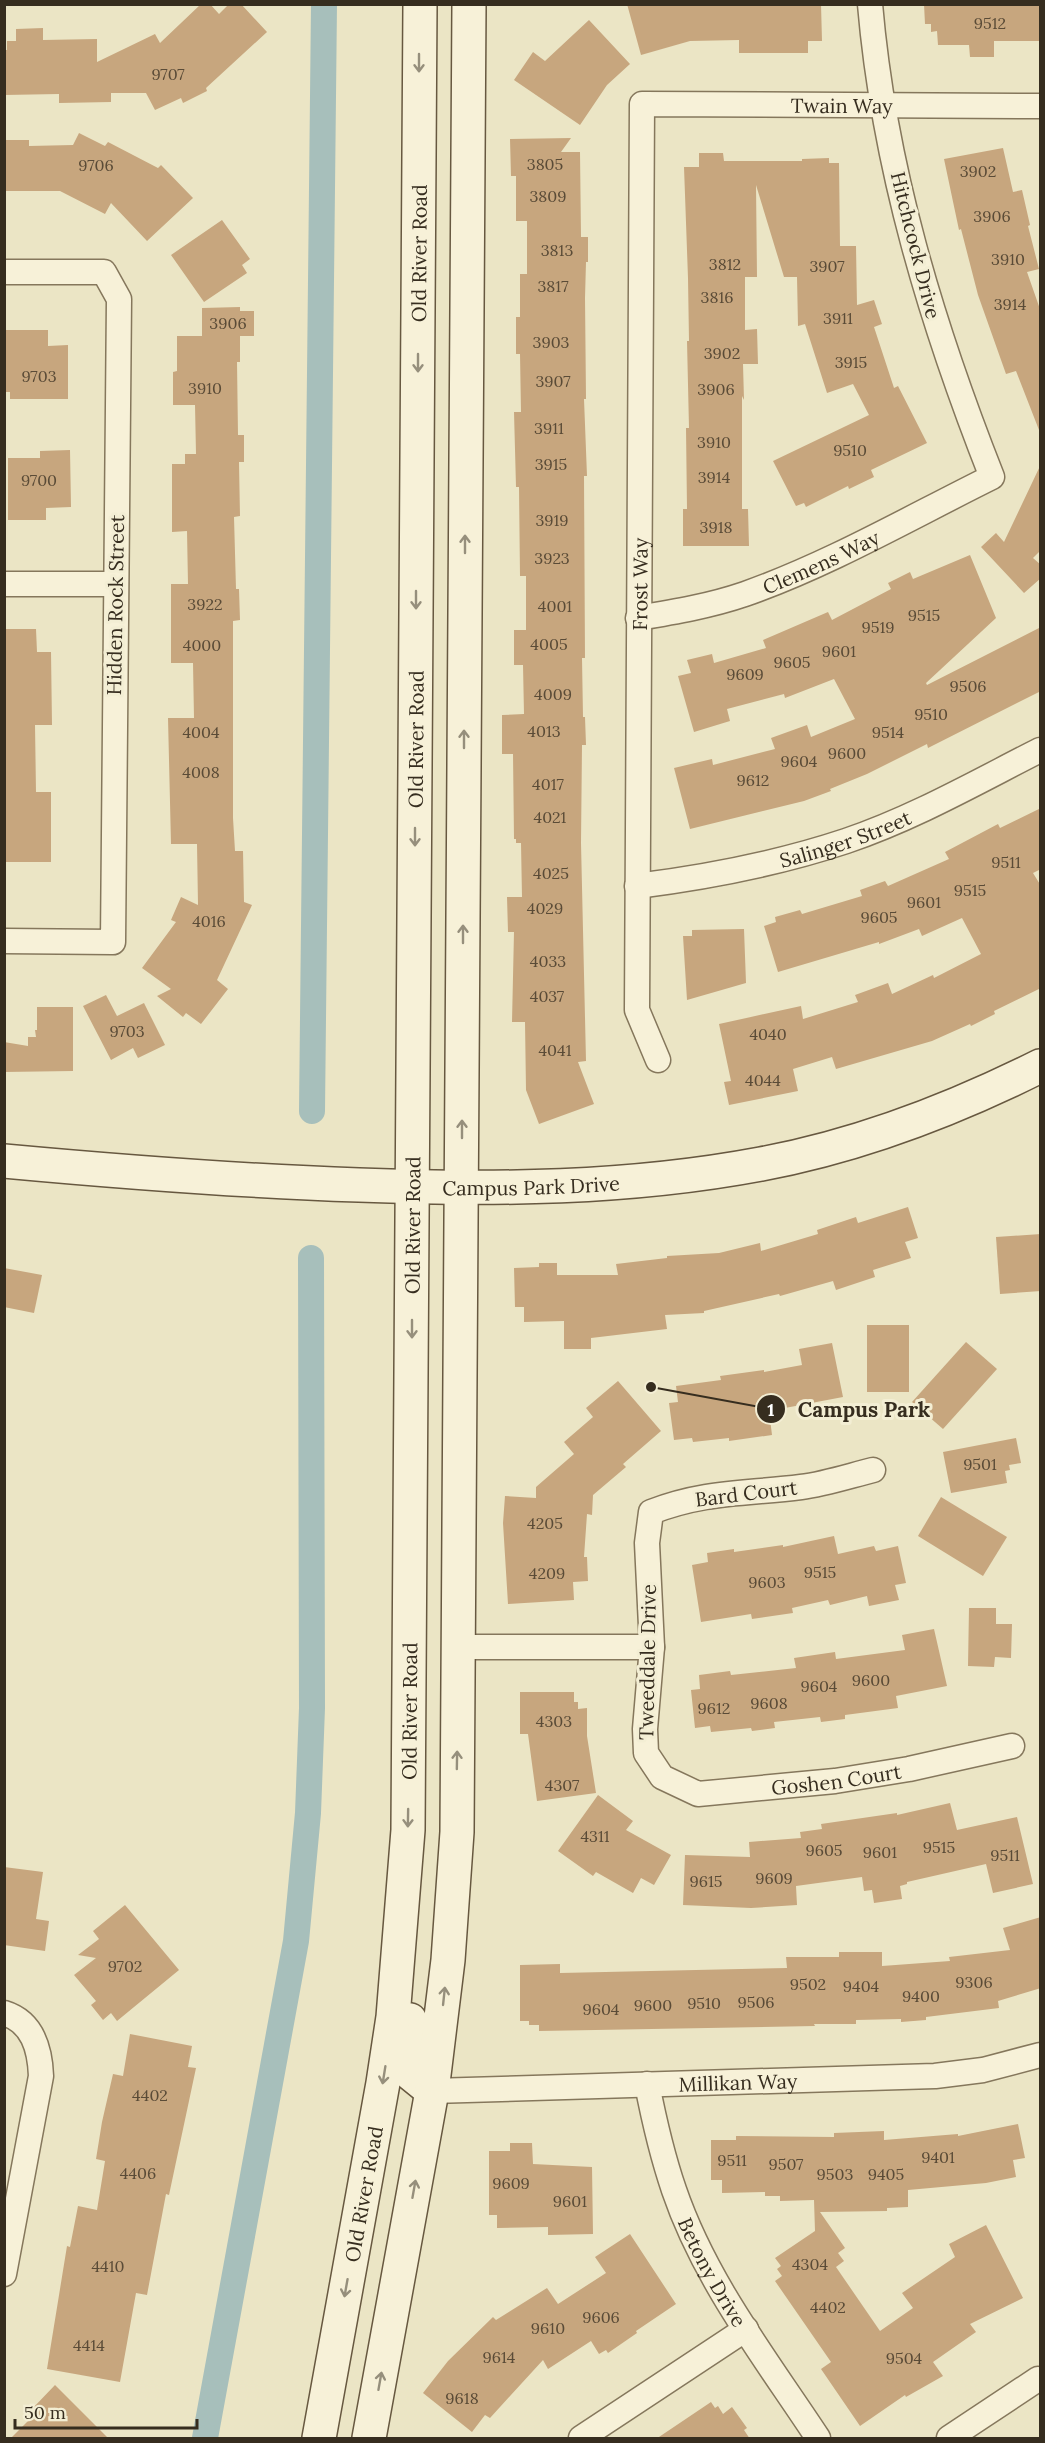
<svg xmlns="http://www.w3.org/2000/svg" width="1045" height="2443" font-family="Lora,serif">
	<rect width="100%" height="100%" fill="#ebe5c5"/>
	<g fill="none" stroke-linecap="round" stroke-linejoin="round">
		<!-- canal -->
		<g stroke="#a7bfbb" stroke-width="26">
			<polyline points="312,1111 324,4"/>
			<polyline points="205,2438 296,1941 308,1813 312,1708 311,1258"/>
		</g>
	</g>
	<!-- building -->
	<g fill="#c7a67e">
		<polygon points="201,4 210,4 219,14 229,4 241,4 267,32 206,88 207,91 183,103 181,98 155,110 146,93 111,93 111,102 59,103 59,94 4,95 4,50 7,50 7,41 16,41 16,29 43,28 43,40 97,39 97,62 155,34 160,43"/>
		<polygon points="627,4 821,4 822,41 808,41 808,53 739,53 739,40 690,41 641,55"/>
		<polygon points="924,4 1041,4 1041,41 994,41 994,57 970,57 969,45 938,45 937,31 931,32 931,24 925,24"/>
		<polygon points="589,20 630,64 607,85 580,125 514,80 533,52 545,61"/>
		<polygon points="79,133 105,146 108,142 158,168 161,165 193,198 147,241 111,203 105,214 60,191 4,191 4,140 29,140 29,146 73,145"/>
		<polygon points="571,138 561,152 580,152 581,237 588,237 588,262 586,262 585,298 586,399 584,399 587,476 584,476 585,658 582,658 583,717 585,717 586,745 582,745 581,843 586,1061 578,1062 594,1104 539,1124 526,1090 525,1022 512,1022 514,932 508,932 507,897 522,897 521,843 516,843 516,839 514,839 513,754 502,754 502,715 524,714 523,665 514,665 514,630 526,630 526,576 520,576 519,487 516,487 514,412 521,412 520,354 516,354 516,317 520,317 520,274 527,274 527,221 516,221 516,176 511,176 510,139"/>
		<polygon points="1003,148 1013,192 1022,190 1030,225 1028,226 1039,269 1027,272 1041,312 1039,430 1016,371 1006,374 978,295 961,229 959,230 944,159"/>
		<polygon points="699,153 723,153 724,161 802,161 802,159 829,158 829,163 839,163 840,246 856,246 857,305 874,300 882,324 874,327 894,388 898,386 927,443 871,470 874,477 849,489 848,486 806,507 804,503 796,506 773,461 869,415 853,384 827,393 805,324 798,326 797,277 784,277 756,185 757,277 745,277 745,330 757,329 758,364 743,364 744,400 742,396 742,509 748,509 749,546 683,546 683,509 687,509 686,428 689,428 687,341 689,341 688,278 684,167 699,167"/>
		<polygon points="222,220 250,259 242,265 247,273 204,302 171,255"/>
		<polygon points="240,307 240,311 254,311 254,336 240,336 240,362 237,362 238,435 244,435 244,462 239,462 240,516 234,517 236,589 239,589 240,620 233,621 233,818 235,851 243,851 244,902 252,905 217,980 228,989 201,1024 186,1013 183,1017 157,996 171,989 142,968 176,922 171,920 181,897 198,905 197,844 171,844 168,718 194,718 193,663 171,663 171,584 188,584 187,531 172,532 172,464 185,464 185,454 196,454 195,405 173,405 173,372 177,371 177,336 202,336 202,308"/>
		<polygon points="4,330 48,330 48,346 68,345 68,399 10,399 10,392 4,392"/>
		<polygon points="70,450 71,507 46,508 46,520 8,520 8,458 40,458 40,451"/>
		<polygon points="1041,464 1041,550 1033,558 1041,565 1041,578 1024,593 981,547 996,533 1004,542"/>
		<polygon points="970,555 996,618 926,683 927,685 1041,627 1041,691 928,748 927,744 867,774 830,789 831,791 804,801 690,829 674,768 712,759 713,765 775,749 771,738 807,725 811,737 855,719 834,679 785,698 784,694 727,709 730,721 694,732 678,676 691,673 687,660 712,654 714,663 766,648 763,640 828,612 832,620 891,589 888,583 910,572 913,579"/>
		<polygon points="4,629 36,629 37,652 51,652 52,725 35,725 36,792 51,792 51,862 4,862"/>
		<polygon points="1041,808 1041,869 1033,873 1041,886 1041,988 994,1011 995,1014 971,1026 970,1024 932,1041 836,1069 832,1057 793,1069 798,1091 729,1105 724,1082 731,1081 719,1024 801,1006 803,1019 858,1002 855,995 888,983 892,994 933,975 934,978 981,954 962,918 922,936 919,929 879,944 879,942 778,972 764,926 776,922 775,917 800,910 802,914 862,896 860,890 885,881 888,886 949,859 945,852 998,824 1000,828"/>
		<polygon points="744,929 746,983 687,1000 683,936 692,936 692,930"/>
		<polygon points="106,995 117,1016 144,1003 165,1045 138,1058 133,1048 111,1060 83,1006"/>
		<polygon points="37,1007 73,1007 73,1071 4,1072 4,1042 28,1046 28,1037 36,1037 35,1030 37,1030"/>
		<polygon points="908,1207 918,1238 905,1242 911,1258 873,1270 875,1277 836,1290 833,1281 780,1296 779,1294 704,1311 704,1313 665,1315 667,1329 591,1338 591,1349 564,1349 564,1321 524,1322 524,1307 515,1307 514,1268 539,1267 539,1263 557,1263 557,1275 618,1275 616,1264 667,1258 667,1256 719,1253 760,1243 761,1251 818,1234 817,1230 856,1217 858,1223"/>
		<polygon points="1041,1234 1041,1291 1000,1294 996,1237"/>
		<polygon points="4,1268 42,1275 34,1313 4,1307"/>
		<rect x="867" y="1325" width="42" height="67"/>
		<polygon points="966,1342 997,1369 943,1429 912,1402"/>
		<polygon points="832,1343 843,1397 769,1411 772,1435 729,1441 729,1438 693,1442 692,1438 674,1440 669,1403 678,1402 676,1386 721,1380 720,1376 764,1370 764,1372 802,1365 799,1349"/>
		<polygon points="618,1381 661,1431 623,1464 626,1467 593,1495 592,1515 587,1514 584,1557 587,1557 588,1581 573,1582 574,1600 508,1604 503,1523 505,1496 536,1498 536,1487 574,1454 564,1442 593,1417 586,1408"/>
		<polygon points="1016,1438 1021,1463 1009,1465 1010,1470 1005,1471 1007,1483 951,1493 943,1452"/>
		<polygon points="941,1497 1007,1537 983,1576 918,1536"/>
		<polygon points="834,1536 838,1554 874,1546 876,1551 898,1546 906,1583 895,1585 899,1600 869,1606 867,1596 830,1605 828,1600 792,1608 793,1613 752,1619 751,1614 701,1622 692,1565 708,1562 707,1553 734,1549 734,1552 783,1545 783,1547"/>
		<polygon points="969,1608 996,1608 996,1624 1012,1624 1011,1658 995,1657 994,1667 968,1666"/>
		<polygon points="934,1629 947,1686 896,1696 898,1708 845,1715 845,1719 821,1722 820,1717 774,1722 775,1728 752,1731 751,1728 711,1732 710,1726 695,1728 691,1690 700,1689 699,1675 730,1671 731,1675 796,1668 794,1658 835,1652 836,1659 905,1650 902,1635"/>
		<polygon points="520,1692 574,1692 574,1702 578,1702 578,1709 587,1708 587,1736 596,1793 537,1801 528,1734 520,1734"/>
		<polygon points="598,1795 633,1821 626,1830 671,1855 654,1885 641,1878 633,1893 596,1872 593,1876 558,1851"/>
		<polygon points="950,1803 957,1830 1017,1817 1033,1884 993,1893 986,1864 907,1882 907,1884 900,1886 902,1899 874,1903 872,1890 864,1891 862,1877 796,1886 797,1905 751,1908 683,1905 685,1855 750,1857 749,1842 801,1838 800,1832 822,1829 821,1824 897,1813 897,1815"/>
		<polygon points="4,1867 43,1872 36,1919 49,1921 45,1951 4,1945"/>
		<polygon points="125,1905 179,1970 117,2021 111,2013 103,2020 91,2005 96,2001 74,1975 96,1958 78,1955 99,1939 93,1931"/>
		<polygon points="1041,1917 1041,1988 998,2001 999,2008 926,2017 926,2020 901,2022 901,2019 856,2020 856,2024 814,2024 815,2026 539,2031 539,2025 529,2025 529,2021 520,2021 520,1965 560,1964 560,1973 787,1968 786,1957 839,1957 839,1952 882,1952 882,1966 950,1961 949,1957 1010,1950 1003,1928"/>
		<polygon points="130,2034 192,2046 188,2067 196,2068 169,2195 166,2194 147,2295 136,2293 120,2382 47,2369 67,2246 70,2247 78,2206 97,2210 105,2161 96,2159 102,2122 113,2074 123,2076"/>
		<polygon points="1018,2124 1025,2158 1013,2160 1016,2177 986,2183 908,2190 908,2207 887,2208 887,2211 820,2212 845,2248 838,2253 844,2261 836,2267 880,2331 913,2308 902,2293 955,2257 949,2244 986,2225 1023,2298 970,2324 976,2332 933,2362 943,2376 906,2397 905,2395 860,2426 821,2369 831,2362 775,2281 782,2276 777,2269 781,2266 775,2258 815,2231 814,2200 780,2201 780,2196 765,2196 765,2192 722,2193 722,2180 711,2180 711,2140 736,2140 736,2136 834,2137 834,2133 884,2131 884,2140 958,2134 958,2136"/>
		<polygon points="510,2143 532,2143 533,2164 592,2167 593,2234 548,2235 548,2227 497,2228 497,2215 489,2215 489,2151 510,2151"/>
		<polygon points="630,2234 676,2304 636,2331 637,2333 608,2353 606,2350 599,2354 591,2341 548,2369 543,2360 490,2418 485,2415 472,2432 423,2393 448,2361 493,2317 496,2320 547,2288 558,2304 606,2273 595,2257"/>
		<polygon points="55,2385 109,2439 10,2439 36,2413 32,2409"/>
		<polygon points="711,2402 715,2408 718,2406 723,2414 732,2407 747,2428 744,2430 750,2439 656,2439"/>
	</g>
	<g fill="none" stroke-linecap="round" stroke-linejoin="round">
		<defs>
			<g id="street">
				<polyline points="4,272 104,272 119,299 113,942 4,941"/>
				<polyline points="4,584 115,584"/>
				<path id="s1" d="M638,618C674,612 710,606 745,594C830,564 911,517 992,477C932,325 884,168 870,4"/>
				<path id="s2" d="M637,886C708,877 777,864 846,841C914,818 977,782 1040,750"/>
				<path id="s3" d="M658,1060L637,1010L642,104L1040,106"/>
				<path id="s4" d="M873,1470C849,1476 825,1484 801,1487C746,1494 705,1491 651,1512L647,1543L652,1647L645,1729L646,1753L662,1777L698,1794L835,1781L909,1769L1012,1746"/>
				<polyline points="459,1647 652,1647"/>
				<path d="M4,2013C33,2022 40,2049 41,2076L4,2274"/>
				<path id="s5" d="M647,2084C654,2120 662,2155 674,2190C705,2281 766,2359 818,2438"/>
				<path id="s6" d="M432,2091L935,2076L983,2070L1040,2055"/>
				<polyline points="581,2438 746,2329"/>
				<polyline points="949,2438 1038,2379"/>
			</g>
			<g id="secondary">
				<path id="s7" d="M4,1161C123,1172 241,1181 359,1185C494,1190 628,1189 761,1164C858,1146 952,1110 1040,1066"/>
				<polyline points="410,2020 407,2046 411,2074 432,2091"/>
				<path id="s8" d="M319,2438L383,2083L393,2017L408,1830L420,4"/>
				<polyline points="369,2438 432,2091 448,1960 457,1832 469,4"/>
			</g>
		</defs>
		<!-- street casing -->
		<use href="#street" stroke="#85775c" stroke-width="27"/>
		<!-- secondary casing -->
		<use href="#secondary" stroke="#675840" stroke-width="36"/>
		<!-- street -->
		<use href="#street" stroke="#f7f1d8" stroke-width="24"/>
		<!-- secondary -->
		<use href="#secondary" stroke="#f7f1d8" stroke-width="33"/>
	</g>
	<!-- one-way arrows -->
	<defs><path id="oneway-shaft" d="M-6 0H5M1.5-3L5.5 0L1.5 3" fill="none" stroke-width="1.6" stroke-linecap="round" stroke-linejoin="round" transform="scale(1.5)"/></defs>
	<g stroke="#968f7c">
		<use href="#oneway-shaft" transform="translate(419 63) rotate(90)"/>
		<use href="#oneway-shaft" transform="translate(418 363) rotate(90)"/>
		<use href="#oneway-shaft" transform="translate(465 544) rotate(-90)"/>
		<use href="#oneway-shaft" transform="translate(416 600) rotate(90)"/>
		<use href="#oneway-shaft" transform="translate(464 739) rotate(-90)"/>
		<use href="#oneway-shaft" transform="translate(415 837) rotate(90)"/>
		<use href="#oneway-shaft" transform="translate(463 934) rotate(-90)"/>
		<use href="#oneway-shaft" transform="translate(462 1129) rotate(-90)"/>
		<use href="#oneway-shaft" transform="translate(412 1329) rotate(90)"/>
		<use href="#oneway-shaft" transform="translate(457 1760) rotate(-89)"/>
		<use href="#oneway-shaft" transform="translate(408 1818) rotate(91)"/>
		<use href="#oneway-shaft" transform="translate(444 1996) rotate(-84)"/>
		<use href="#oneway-shaft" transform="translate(384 2075) rotate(99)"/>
		<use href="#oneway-shaft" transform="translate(414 2189) rotate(-80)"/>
		<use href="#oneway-shaft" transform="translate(346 2288) rotate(100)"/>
		<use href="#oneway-shaft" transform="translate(380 2381) rotate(-80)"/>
	</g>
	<g text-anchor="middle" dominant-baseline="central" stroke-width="6" stroke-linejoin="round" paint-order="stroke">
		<!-- number labels -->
		<g font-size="16" fill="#5a4b37">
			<text x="990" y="23">9512</text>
			<text x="168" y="74">9707</text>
			<text x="545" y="164">3805</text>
			<text x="96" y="165">9706</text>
			<text x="978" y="171">3902</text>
			<text x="548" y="196">3809</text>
			<text x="992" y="216">3906</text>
			<text x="557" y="250">3813</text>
			<text x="1008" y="259">3910</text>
			<text x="725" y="264">3812</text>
			<text x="827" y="266">3907</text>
			<text x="553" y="286">3817</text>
			<text x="717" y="297">3816</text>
			<text x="1010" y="304">3914</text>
			<text x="838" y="318">3911</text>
			<text x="228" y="323">3906</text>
			<text x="551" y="342">3903</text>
			<text x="722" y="353">3902</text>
			<text x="851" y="362">3915</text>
			<text x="39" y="376">9703</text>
			<text x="553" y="381">3907</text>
			<text x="205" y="388">3910</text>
			<text x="716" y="389">3906</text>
			<text x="549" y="428">3911</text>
			<text x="714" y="442">3910</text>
			<text x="850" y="450">9510</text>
			<text x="551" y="464">3915</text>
			<text x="714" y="477">3914</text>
			<text x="39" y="480">9700</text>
			<text x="552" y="520">3919</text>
			<text x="716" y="527">3918</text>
			<text x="552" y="558">3923</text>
			<text x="205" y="604">3922</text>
			<text x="555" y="606">4001</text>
			<text x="924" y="615">9515</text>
			<text x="878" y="627">9519</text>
			<text x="549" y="644">4005</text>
			<text x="202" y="645">4000</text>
			<text x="839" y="651">9601</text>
			<text x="792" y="662">9605</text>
			<text x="745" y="674">9609</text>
			<text x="968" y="686">9506</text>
			<text x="553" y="694">4009</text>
			<text x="931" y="714">9510</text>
			<text x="544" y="731">4013</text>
			<text x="201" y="732">4004</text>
			<text x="888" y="732">9514</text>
			<text x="847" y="753">9600</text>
			<text x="799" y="761">9604</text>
			<text x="201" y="772">4008</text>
			<text x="753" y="780">9612</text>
			<text x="548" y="784">4017</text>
			<text x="550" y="817">4021</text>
			<text x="1006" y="862">9511</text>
			<text x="551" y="873">4025</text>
			<text x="970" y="890">9515</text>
			<text x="924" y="902">9601</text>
			<text x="545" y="908">4029</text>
			<text x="879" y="917">9605</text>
			<text x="209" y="921">4016</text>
			<text x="548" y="961">4033</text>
			<text x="547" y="996">4037</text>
			<text x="127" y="1031">9703</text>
			<text x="768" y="1034">4040</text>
			<text x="555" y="1050">4041</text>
			<text x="763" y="1080">4044</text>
			<text x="980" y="1464">9501</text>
			<text x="545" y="1523">4205</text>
			<text x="820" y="1572">9515</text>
			<text x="547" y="1573">4209</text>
			<text x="767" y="1582">9603</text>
			<text x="871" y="1680">9600</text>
			<text x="819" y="1686">9604</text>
			<text x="769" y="1703">9608</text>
			<text x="714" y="1708">9612</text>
			<text x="554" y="1721">4303</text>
			<text x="562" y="1785">4307</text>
			<text x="595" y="1836">4311</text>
			<text x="939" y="1847">9515</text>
			<text x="824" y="1850">9605</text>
			<text x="880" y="1852">9601</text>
			<text x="1005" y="1855">9511</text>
			<text x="774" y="1878">9609</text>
			<text x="706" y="1881">9615</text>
			<text x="125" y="1966">9702</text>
			<text x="974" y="1982">9306</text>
			<text x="808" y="1984">9502</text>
			<text x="861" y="1986">9404</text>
			<text x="921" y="1996">9400</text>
			<text x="756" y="2002">9506</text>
			<text x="704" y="2003">9510</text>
			<text x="653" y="2005">9600</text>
			<text x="601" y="2009">9604</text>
			<text x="150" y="2095">4402</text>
			<text x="938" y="2157">9401</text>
			<text x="732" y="2160">9511</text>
			<text x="786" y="2164">9507</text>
			<text x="138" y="2173">4406</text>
			<text x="835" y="2174">9503</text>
			<text x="886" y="2174">9405</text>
			<text x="511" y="2183">9609</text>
			<text x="570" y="2201">9601</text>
			<text x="810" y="2264">4304</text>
			<text x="108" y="2266">4410</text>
			<text x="828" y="2307">4402</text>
			<text x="601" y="2317">9606</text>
			<text x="548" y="2328">9610</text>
			<text x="89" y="2345">4414</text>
			<text x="499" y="2357">9614</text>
			<text x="904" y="2358">9504</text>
			<text x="462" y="2398">9618</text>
		</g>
		<!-- street labels -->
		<g font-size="20" fill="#362d1f" stroke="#f3eed4">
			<text stroke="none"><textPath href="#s3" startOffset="1160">Twain Way</textPath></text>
			<text transform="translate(916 245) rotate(76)">Hitchcock Drive</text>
			<text stroke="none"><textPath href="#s8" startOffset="2192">Old River Road</textPath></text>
			<text stroke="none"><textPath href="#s1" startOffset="192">Clemens Way</textPath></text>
			<text stroke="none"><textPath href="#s3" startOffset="480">Frost Way</textPath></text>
			<text transform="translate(115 605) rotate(-89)">Hidden Rock Street</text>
			<text stroke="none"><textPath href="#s8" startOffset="1706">Old River Road</textPath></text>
			<text stroke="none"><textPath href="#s2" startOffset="214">Salinger Street</textPath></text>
			<text stroke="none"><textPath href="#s7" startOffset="528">Campus Park Drive</textPath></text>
			<text stroke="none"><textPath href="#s8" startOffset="1220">Old River Road</textPath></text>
			<text transform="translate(746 1493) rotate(-7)">Bard Court</text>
			<text transform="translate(647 1662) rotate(-89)">Tweeddale Drive</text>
			<text stroke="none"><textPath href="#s8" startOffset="734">Old River Road</textPath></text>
			<text stroke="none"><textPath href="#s4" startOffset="676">Goshen Court</textPath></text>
			<text stroke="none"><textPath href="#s6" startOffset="306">Millikan Way</textPath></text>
			<text stroke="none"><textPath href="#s8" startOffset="248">Old River Road</textPath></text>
			<text stroke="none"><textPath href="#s5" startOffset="200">Betony Drive</textPath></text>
		</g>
	</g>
	<!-- callouts -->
	<path fill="none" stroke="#362d1f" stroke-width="2" d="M651 1387L771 1409"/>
	<g fill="#362d1f" stroke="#f3eed4" stroke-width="2">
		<circle cx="651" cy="1387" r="6"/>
		<circle cx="771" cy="1409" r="15"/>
	</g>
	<g font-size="18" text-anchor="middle" font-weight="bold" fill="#fff">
		<text x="771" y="1416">1</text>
	</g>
	<g font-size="21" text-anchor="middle" font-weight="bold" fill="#362d1f" stroke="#f3eed4" stroke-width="6" stroke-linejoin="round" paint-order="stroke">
		<text x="864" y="1417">Campus Park</text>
	</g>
	<!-- border -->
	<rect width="1045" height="2443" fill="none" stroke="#362d1f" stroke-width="12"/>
	<!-- scale -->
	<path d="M15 2419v9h182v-9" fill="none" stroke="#362d1f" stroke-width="3"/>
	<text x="24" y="2419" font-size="18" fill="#362d1f" stroke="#f3eed4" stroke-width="4.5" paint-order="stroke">50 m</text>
</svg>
